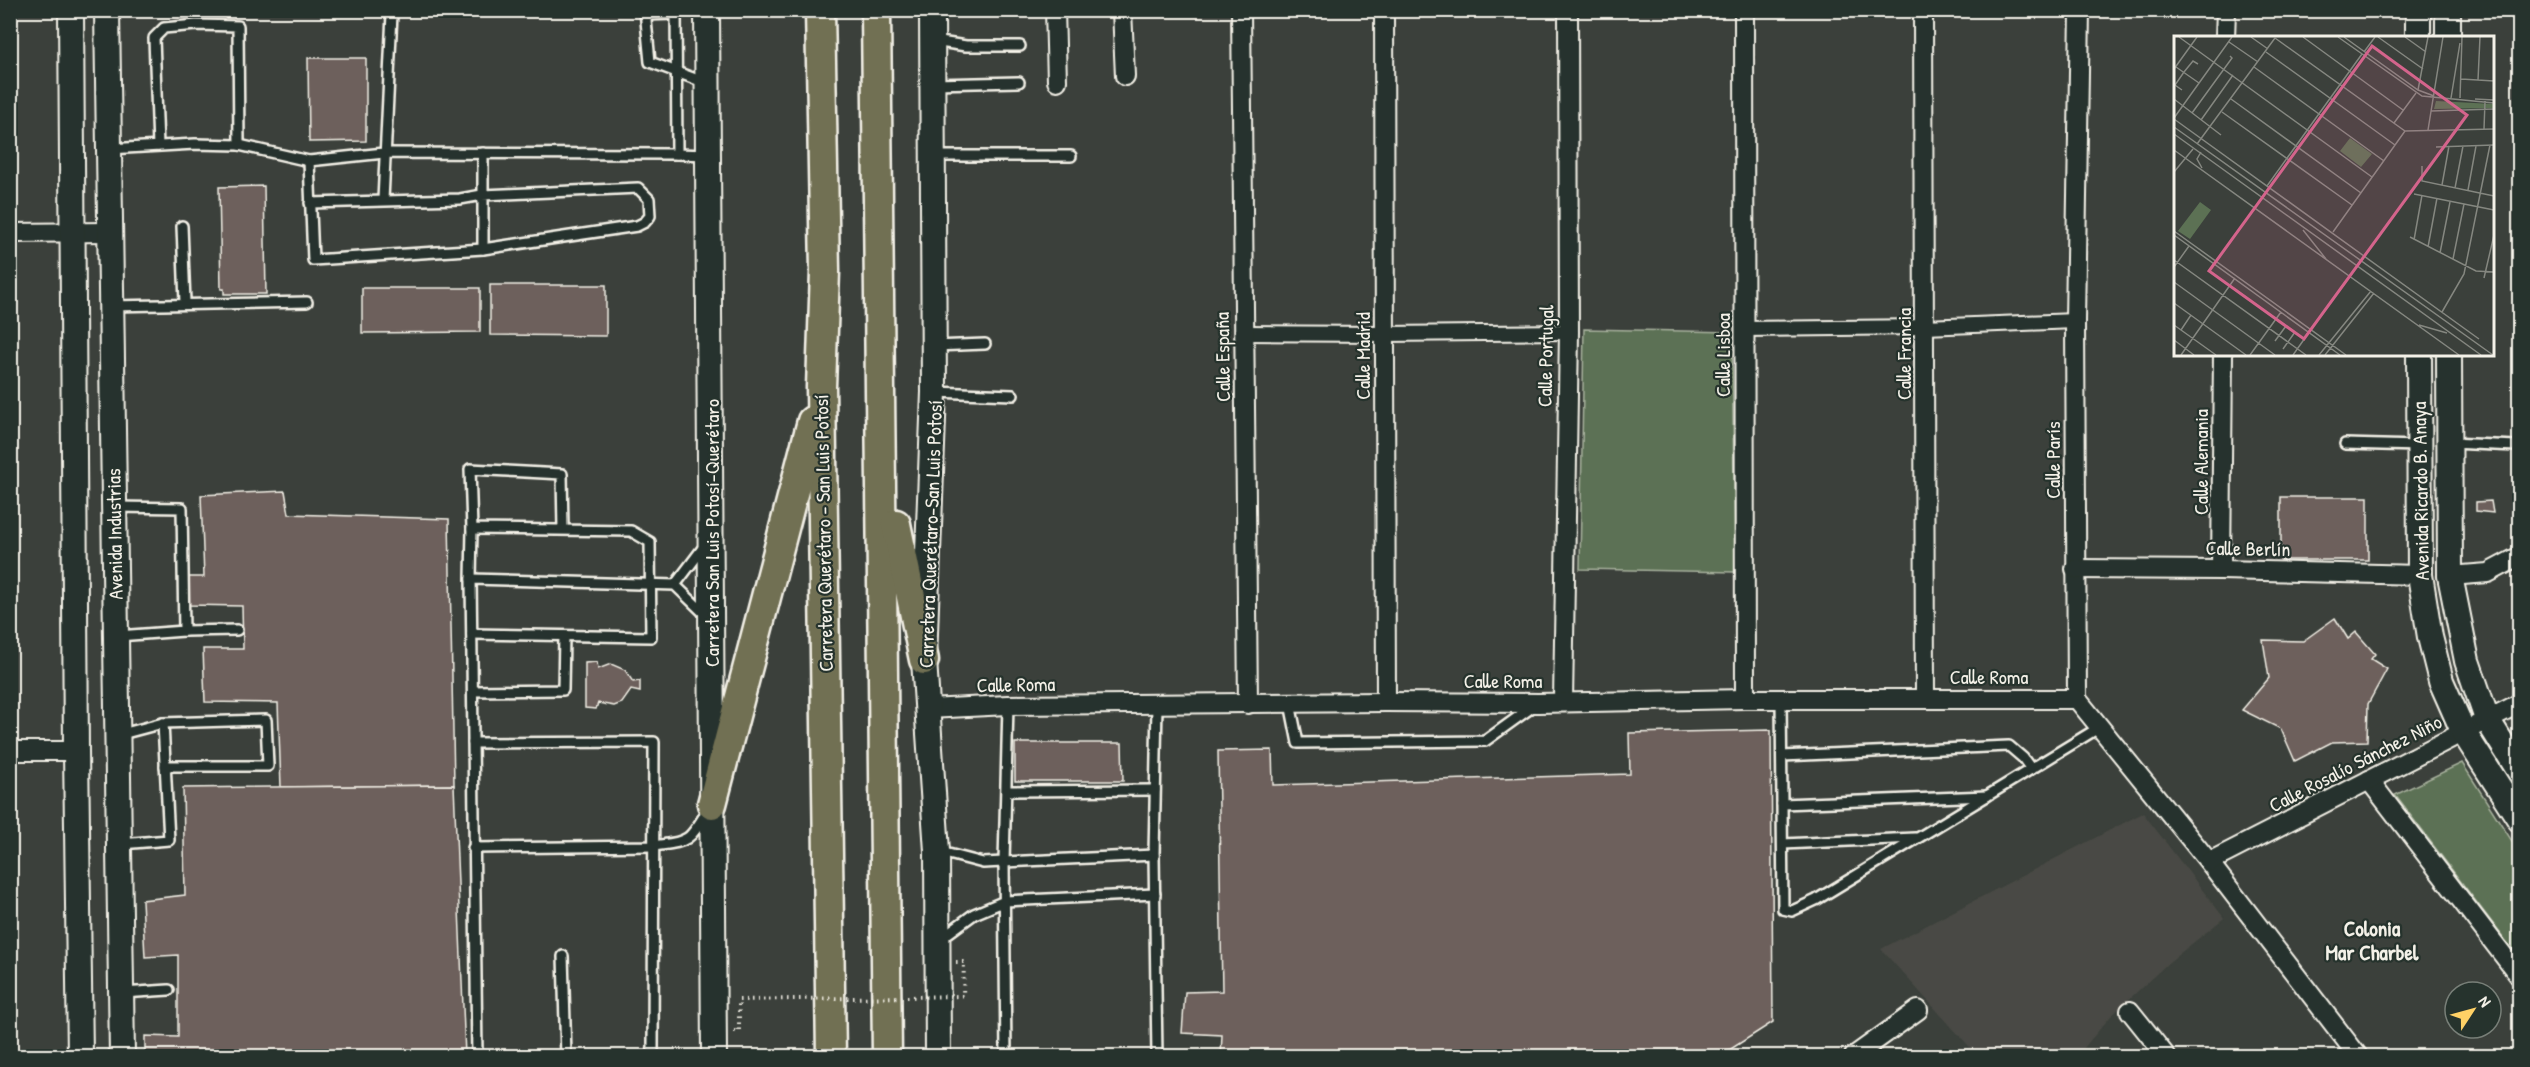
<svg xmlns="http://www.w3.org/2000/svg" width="2530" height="1067" font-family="'Patrick Hand',sans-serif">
	<rect width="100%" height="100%" fill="#3b403b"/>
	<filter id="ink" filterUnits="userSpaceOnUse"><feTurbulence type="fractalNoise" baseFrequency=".0167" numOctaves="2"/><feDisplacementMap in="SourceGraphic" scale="12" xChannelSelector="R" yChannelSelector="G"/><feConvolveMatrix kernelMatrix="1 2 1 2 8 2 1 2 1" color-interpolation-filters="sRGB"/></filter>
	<g filter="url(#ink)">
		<!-- built -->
		<polygon fill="#4a4a45" points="2143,813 2224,918 2169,962 2110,1017 2077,1056 1978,1056 1881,949"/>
		<!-- green -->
		<g fill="#5c7154" stroke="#a8b19e" stroke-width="1.5">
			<polygon points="1584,329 1732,332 1735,572 1580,569"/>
			<polygon points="2462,763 2519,852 2519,958 2395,795"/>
		</g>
		<!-- building -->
		<g fill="#6d605b" stroke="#f4f1e8" stroke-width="1.5">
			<polygon points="308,58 366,58 366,141 309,142"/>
			<polygon points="264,186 266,294 224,294 224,289 221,289 219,187"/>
			<polygon points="490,285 606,285 606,336 490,335"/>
			<polygon points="362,288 480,288 480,332 362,333"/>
			<polygon points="285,491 289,514 449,519 454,785 281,787 278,703 205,702 203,649 243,649 242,606 189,605 189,577 204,577 201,495"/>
			<rect x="2281" y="497" width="87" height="63"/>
			<polygon points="2491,501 2493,513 2476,511 2476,502"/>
			<polygon points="2335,618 2348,639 2356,632 2375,654 2371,659 2387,669 2368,704 2367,741 2332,742 2295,761 2281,729 2242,710 2269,678 2263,640 2303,641"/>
			<polygon points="597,662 598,669 611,664 625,670 633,682 640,681 640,692 631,690 622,703 614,706 598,703 596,709 585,708 585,663"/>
			<polygon points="1771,730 1773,1022 1720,1056 1221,1056 1222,1035 1182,1033 1185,992 1222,991 1218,751 1272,750 1273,785 1630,774 1629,733"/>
			<polygon points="1015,743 1122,743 1123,781 1015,781"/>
			<polygon points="454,785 465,1056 145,1056 145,1036 178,1037 178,955 145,957 142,900 185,895 183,788"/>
		</g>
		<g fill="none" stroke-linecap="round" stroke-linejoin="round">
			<defs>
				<g id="service">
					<polyline points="645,10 650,62 706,83"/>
					<polyline points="676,10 677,154 708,155"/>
					<polyline points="645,15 676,14"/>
					<polyline points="933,41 966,46 1020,46"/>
					<polyline points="933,84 1019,82"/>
					<polyline points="158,146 154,38 164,28 196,25 238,26 239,145"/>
					<polyline points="109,149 195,144 239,145 309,161 384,153 677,154"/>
					<polyline points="933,156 1071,156"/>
					<polyline points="309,161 313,260 483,249"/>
					<polyline points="383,200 392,14"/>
					<polyline points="310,203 460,199 482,195 638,188 649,199 650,216 645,222 637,226 483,249 483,153"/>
					<polyline points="182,226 185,302"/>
					<polyline points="111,306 307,302"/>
					<polyline points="934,346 985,344"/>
					<polyline points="935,392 1013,395"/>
					<polyline points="2450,443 2516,446"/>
					<polyline points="2345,444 2419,446"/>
					<polyline points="116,507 182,508 184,631 118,636"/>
					<polyline points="471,579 472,529"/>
					<polyline points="675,585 706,544"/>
					<polyline points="184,631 237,630"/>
					<polyline points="472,634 651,637 650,542 631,531 472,529 470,469 562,474 563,529"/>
					<polyline points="473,691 563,690 564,636"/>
					<polyline points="1781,699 1783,909 1792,911 1816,900 2100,727"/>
					<polyline points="1290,703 1298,743 1485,741 1535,705"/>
					<polyline points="163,723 266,720 268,766 165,766"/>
					<polyline points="118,735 163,723 169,840 121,844"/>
					<polyline points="473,743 654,742 653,1056"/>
					<polyline points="1782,756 2009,746 2023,758 2031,769"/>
					<polyline points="1007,791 1155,790"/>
					<polyline points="1782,804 1987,796"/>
					<polyline points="1783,844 1915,838"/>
					<path d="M473,848L654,846C688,841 688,843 706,813"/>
					<polyline points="937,851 983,863 1154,855 1157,1056"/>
					<polyline points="1154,855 1157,705"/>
					<polyline points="940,939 974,914 1005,901 1155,894"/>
					<polyline points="563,956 566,1056"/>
					<polyline points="122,993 169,990"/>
					<polyline points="477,1056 471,579 675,585 707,616"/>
					<polyline points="1006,1056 1004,862 1008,705"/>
				</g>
				<g id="pedestrian">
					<polyline points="1744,329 1925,327 2075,321"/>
					<polyline points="1244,333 1385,334 1569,332"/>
				</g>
				<g id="minor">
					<polyline points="1055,10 1057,81"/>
					<polyline points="1122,10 1125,76"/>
					<polyline points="1241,10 1248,704"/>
					<polyline points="1384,10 1386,702"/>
					<polyline points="1744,10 1745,699"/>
					<polyline points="1923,10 1925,698"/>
					<polyline points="2080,10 2075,321 2077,699 2209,862 2358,1056"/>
					<polyline points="2225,38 2226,10"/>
					<polyline points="10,233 109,232"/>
					<polyline points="2075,569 2221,570 2420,575"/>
					<polyline points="2221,570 2223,354"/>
					<polyline points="2450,576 2488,573 2520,556"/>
					<polyline points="1563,702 1569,332 1568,10"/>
					<polyline points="928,709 1008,705 1386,702 1538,703 1745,699 2077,699"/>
					<polyline points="10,751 76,751"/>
					<polyline points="2369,780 2520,977"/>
					<polyline points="2209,862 2520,703"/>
					<polyline points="2130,1011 2166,1056"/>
					<polyline points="1854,1056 1918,1010"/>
				</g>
				<g id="secondary">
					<polyline points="71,10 76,751 80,1056"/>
					<polyline points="107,10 122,1056"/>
					<polyline points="707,10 714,1056"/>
					<polyline points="932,10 934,392 924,660 937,851 938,1056"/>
					<polyline points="2448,10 2448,38"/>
					<polyline points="2418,38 2418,10"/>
					<polyline points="2419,354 2420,575 2430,637 2441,681 2464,733 2520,820"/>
					<polyline points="2449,354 2450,576 2467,661 2487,719 2520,772"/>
				</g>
				<g id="trunk">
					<polyline points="820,10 825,271 821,387 831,1056"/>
					<polyline points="876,10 887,1056"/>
					<polyline points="896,524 924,660"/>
					<polyline points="712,804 812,421"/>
				</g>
			</defs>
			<!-- service casing -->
			<use href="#service" stroke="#f4f1e8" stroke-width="14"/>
			<!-- pedestrian casing -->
			<use href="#pedestrian" stroke="#f4f1e8" stroke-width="18"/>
			<!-- minor casing -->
			<use href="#minor" stroke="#f4f1e8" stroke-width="22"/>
			<!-- secondary casing -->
			<use href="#secondary" stroke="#f4f1e8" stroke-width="28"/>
			<!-- trunk casing -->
			<use href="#trunk" stroke="#f4f1e8" stroke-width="33"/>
			<!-- path -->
			<g stroke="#f4f1e8" stroke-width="4" stroke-dasharray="1.5 4.5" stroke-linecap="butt">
				<polyline points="956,962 964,962 963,996"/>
				<polyline points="734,1031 739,1031 739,1000"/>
			</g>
			<!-- service -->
			<use href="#service" stroke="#26332d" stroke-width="9"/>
			<!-- pedestrian -->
			<use href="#pedestrian" stroke="#26332d" stroke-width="14"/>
			<!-- minor -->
			<use href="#minor" stroke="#26332d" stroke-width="18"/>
			<!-- secondary -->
			<use href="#secondary" stroke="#26332d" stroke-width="24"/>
			<!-- trunk -->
			<use href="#trunk" stroke="#716f52" stroke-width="28"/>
			<!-- path-bridge -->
			<polyline stroke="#f4f1e8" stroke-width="4" stroke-dasharray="1.5 4.5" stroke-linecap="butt" points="739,1000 963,996"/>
		</g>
	</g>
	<g text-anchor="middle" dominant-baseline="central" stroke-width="4.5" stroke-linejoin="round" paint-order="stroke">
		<!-- street labels -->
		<g font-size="20" fill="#f4f1e8" stroke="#26332d">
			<text transform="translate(1903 354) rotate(-90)">Calle Francia</text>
			<text transform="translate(1722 355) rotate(-90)">Calle Lisboa</text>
			<text transform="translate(1362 356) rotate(-90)">Calle Madrid</text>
			<text transform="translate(1545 356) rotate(-89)">Calle Portugal</text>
			<text transform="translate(1222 357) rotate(-91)">Calle España</text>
			<text transform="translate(2052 460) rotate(-90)">Calle París</text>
			<text transform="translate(2200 462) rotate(-90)">Calle Alemania</text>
			<text transform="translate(2420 491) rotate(-91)">Avenida Ricardo B. Anaya</text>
			<text transform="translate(711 533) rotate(-90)">Carretera San Luis Potosí-Querétaro</text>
			<text transform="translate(823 533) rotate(-91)">Carretera Querétaro - San Luis Potosí</text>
			<text transform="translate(114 534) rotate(-91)">Avenida Industrias</text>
			<text transform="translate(930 534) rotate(-88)">Carretera Querétaro-San Luis Potosí</text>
			<text transform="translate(2248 548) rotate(1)">Calle Berlín</text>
			<text x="1989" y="676">Calle Roma</text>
			<text x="1503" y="680">Calle Roma</text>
			<text transform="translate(1016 684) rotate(-1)">Calle Roma</text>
			<text transform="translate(2355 763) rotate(-27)">Calle Rosalío Sánchez Niño</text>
		</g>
		<!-- neighbourhood labels -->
		<g font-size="21" font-weight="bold" fill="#f4f1e8" stroke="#26332d">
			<text x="2372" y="928">Colonia<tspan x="2372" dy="24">Mar Charbel</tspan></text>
		</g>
	</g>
	<!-- overview -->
	<g transform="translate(2174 36)">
		<rect width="320" height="320" fill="#3b403b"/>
		<path d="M262,65L319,68V72L260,73ZM176,102L198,118L187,131L166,115ZM26,166L37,174L16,203L4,195Z" fill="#5c7154"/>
		<path fill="none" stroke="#858780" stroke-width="1.5" d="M5,1L198,141M77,1L94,13M129,1L229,74M164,1L248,60L320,67M170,1L244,54L260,60M204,1L249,33M231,1L252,16M101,2L231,95L320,93M55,6L84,26M92,16L221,109M190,16L201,1M2,31L25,47M80,31L210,125M0,33L23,1M287,43L320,45M304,44L306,1M8,54L1,49L10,36L19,25L24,28M244,54L254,1M277,62L286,7M286,62L288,1M0,63L47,99M57,63L187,157M301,63L320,64M257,75L320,73M48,76L178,169M18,77L58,22L56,20M0,82L58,1M0,83L305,303M27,84L59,39M220,87L242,57M0,91L319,319M310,93L311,65M254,94L269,1M0,98L307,319M23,108L101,2M262,111L320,109M0,114L285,319M27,116L23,123L28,132M248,130V145L320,160M0,136L19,113M268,149L275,110M93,150L188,18M281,152L289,110M294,154L302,110M240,158L320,174M129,194L152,223M0,195L172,319M159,196L231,95M0,199L166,319M236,201L302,235L320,236M240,204L248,159M254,211L263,162M266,217L276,166M279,223L290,168M0,224L132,319M0,231L15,210M310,242L320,199M0,246L101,319M0,267L72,319M268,276L290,238L316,109M0,289L42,319M245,289L273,297M7,294L17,279M0,304L20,319M101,305L112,290M109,313L121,296M7,319L61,242M76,319L107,276M119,319L131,302M145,319L197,255M151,319L200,257"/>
		<path fill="#d4648c" fill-opacity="0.15" stroke="#d4648c" stroke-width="3" d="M198,10L293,79L130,303L35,235Z"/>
		<rect width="320" height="320" fill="none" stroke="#f4f1e8" stroke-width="3"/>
	</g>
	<!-- margin -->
	<rect width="2530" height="1067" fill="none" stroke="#26332d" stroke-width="36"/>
	<rect x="18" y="18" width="2494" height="1031" fill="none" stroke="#f4f1e8" stroke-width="2" filter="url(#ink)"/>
	<!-- north arrow -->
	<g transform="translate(2473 1010) rotate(54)"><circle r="28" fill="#26332d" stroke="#787f78" stroke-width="1.5"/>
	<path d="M0-4.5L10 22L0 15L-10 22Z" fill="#ffd166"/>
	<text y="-9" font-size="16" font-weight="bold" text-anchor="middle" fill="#f4f1e8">N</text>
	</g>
</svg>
